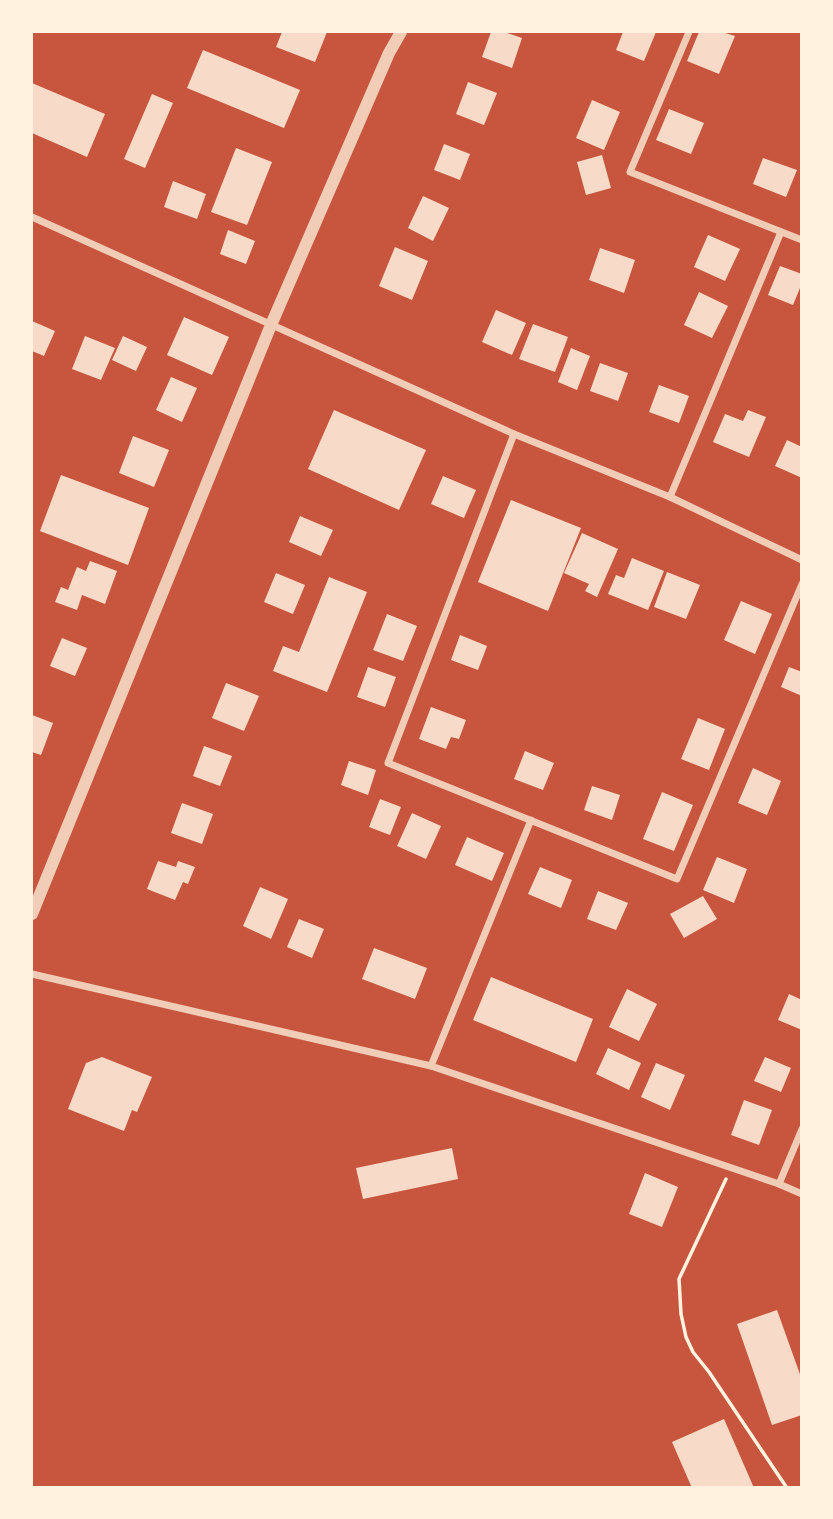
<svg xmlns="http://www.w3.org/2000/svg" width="833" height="1519" font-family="'PT Sans',sans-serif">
	<rect width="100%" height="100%" fill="#c8553d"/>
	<!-- building -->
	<g fill="#f7dbc8">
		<polygon points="282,32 327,32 315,62 276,47"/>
		<polygon points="491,32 504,32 522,38 512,68 482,57"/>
		<polygon points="623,32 656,32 644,61 616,50"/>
		<polygon points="699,32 722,32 735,36 719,74 687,61"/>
		<polygon points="203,50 300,90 284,128 187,88"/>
		<polygon points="468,82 497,93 484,125 456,114"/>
		<polygon points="32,83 105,114 87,157 32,133"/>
		<polygon points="152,94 173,103 145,168 124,159"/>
		<polygon points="592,100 620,112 604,150 576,138"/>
		<polygon points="669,109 704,123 691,154 656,140"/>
		<polygon points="444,144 470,154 460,180 434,170"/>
		<polygon points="236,148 272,162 247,225 211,212"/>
		<polygon points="602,155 611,188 586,195 577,162"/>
		<polygon points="763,158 797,170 786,197 753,184"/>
		<polygon points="173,181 206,194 197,219 164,207"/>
		<polygon points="423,196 449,208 433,241 408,228"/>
		<polygon points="228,230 255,241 246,264 220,254"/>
		<polygon points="708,235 740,249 725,281 694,267"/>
		<polygon points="395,247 428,261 412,300 379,286"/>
		<polygon points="600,248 635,260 624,293 589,280"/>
		<polygon points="780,266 802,274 802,283 793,305 768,295"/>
		<polygon points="699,292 728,306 712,338 684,325"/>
		<polygon points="496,310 526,323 512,355 482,342"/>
		<polygon points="184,317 229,337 212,375 167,355"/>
		<polygon points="32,321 55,331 44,356 32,351"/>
		<polygon points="533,324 568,337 555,372 519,359"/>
		<polygon points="85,336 115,348 101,380 72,369"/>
		<polygon points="123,336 147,347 136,371 112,360"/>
		<polygon points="571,348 590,356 577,390 558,382"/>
		<polygon points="600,363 628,373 618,401 590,391"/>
		<polygon points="171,377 197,388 182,422 156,410"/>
		<polygon points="659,385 689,396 679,423 649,412"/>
		<polygon points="334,410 426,450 399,510 308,469"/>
		<polygon points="748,410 766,417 749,457 713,442 725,414 743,421"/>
		<polygon points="133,436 169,450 154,487 119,473"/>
		<polygon points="787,440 802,447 802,478 775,466"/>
		<polygon points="61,475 149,508 128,565 40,531"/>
		<polygon points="443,476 476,490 464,518 431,504"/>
		<polygon points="511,500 581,528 548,611 478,582"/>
		<polygon points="300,516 333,530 321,556 289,542"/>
		<polygon points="582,533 618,549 597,597 585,591 589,584 564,573"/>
		<polygon points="632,558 664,571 648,610 608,594 616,575 624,578"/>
		<polygon points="90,561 117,571 105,604 82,595 77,610 55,602 61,587 68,590 77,567 86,571"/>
		<polygon points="667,572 700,585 686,619 654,607"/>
		<polygon points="276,573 305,585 293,614 264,602"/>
		<polygon points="329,577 367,592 327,692 273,671 283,646 299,652"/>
		<polygon points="741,601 772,614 755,654 724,640"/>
		<polygon points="387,614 417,626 403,661 373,650"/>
		<polygon points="460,635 487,646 478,670 451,660"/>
		<polygon points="62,638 87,648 75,676 50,666"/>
		<polygon points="368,667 396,677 385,707 357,697"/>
		<polygon points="789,667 802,672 802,696 781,687"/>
		<polygon points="226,683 259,696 244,731 212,718"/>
		<polygon points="431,707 466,720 459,739 451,737 446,749 419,739"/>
		<polygon points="32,715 53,723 41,755 32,752"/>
		<polygon points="698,718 725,729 709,770 681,759"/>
		<polygon points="204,746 232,756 220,786 193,776"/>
		<polygon points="525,751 554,763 543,790 514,779"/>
		<polygon points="349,761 376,770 368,795 341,785"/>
		<polygon points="753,768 781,781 767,815 738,803"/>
		<polygon points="592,786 620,795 612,820 584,810"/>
		<polygon points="662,792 693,805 674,851 643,839"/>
		<polygon points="380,799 401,807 390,835 369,827"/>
		<polygon points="182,803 213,814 202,844 171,833"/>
		<polygon points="412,813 441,826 426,859 397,846"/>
		<polygon points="467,837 504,853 492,881 455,865"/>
		<polygon points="717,857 747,869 734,903 703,890"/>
		<polygon points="158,861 176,867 178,861 195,867 188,884 183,882 175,900 147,889"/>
		<polygon points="540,867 572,880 561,908 528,894"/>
		<polygon points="260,887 288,899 271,939 243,926"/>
		<polygon points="598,891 628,903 616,930 587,919"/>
		<polygon points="703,896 717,919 684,938 670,914"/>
		<polygon points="299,919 324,929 312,958 287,947"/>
		<polygon points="374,948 427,968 415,999 362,979"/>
		<polygon points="491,977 593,1019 576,1062 473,1020"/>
		<polygon points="627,989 657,1004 639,1041 609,1027"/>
		<polygon points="789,994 802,1000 802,1030 778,1020"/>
		<polygon points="608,1048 641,1063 629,1090 596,1074"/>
		<polygon points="102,1057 152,1077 137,1112 132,1110 124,1131 68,1109 86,1063"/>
		<polygon points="765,1057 791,1068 781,1092 754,1081"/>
		<polygon points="656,1063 685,1075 670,1110 641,1097"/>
		<polygon points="744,1100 772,1110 759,1145 731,1135"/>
		<polygon points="452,1148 458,1179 363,1199 356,1168"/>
		<polygon points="645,1173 678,1187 662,1227 629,1214"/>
		<polygon points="777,1310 802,1380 802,1415 772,1425 737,1324"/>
		<polygon points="724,1419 754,1488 692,1488 672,1442"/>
	</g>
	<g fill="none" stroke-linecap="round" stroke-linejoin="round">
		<!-- path -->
		<polyline stroke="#fff3e0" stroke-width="3.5" points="726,1179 679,1279 681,1314 686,1337 693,1352 709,1372 787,1488"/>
		<!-- minor -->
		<g stroke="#f1ccb7" stroke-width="7">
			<polyline points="689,32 630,172 802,240"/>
			<polyline points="32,217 514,434 670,497 802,560"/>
			<polyline points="514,434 388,763 677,879 802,584"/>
			<polyline points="670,497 781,232"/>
			<polyline points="32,974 431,1066 779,1184 802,1194"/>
			<polyline points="431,1066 531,820"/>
			<polyline points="779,1184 802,1129"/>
		</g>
		<!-- tertiary -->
		<polyline stroke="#f1ccb7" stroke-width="12" points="32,914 271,325 389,53 401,32"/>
	</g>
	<!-- border -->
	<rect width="833" height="1519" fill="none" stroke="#fff3e0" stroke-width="66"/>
</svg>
